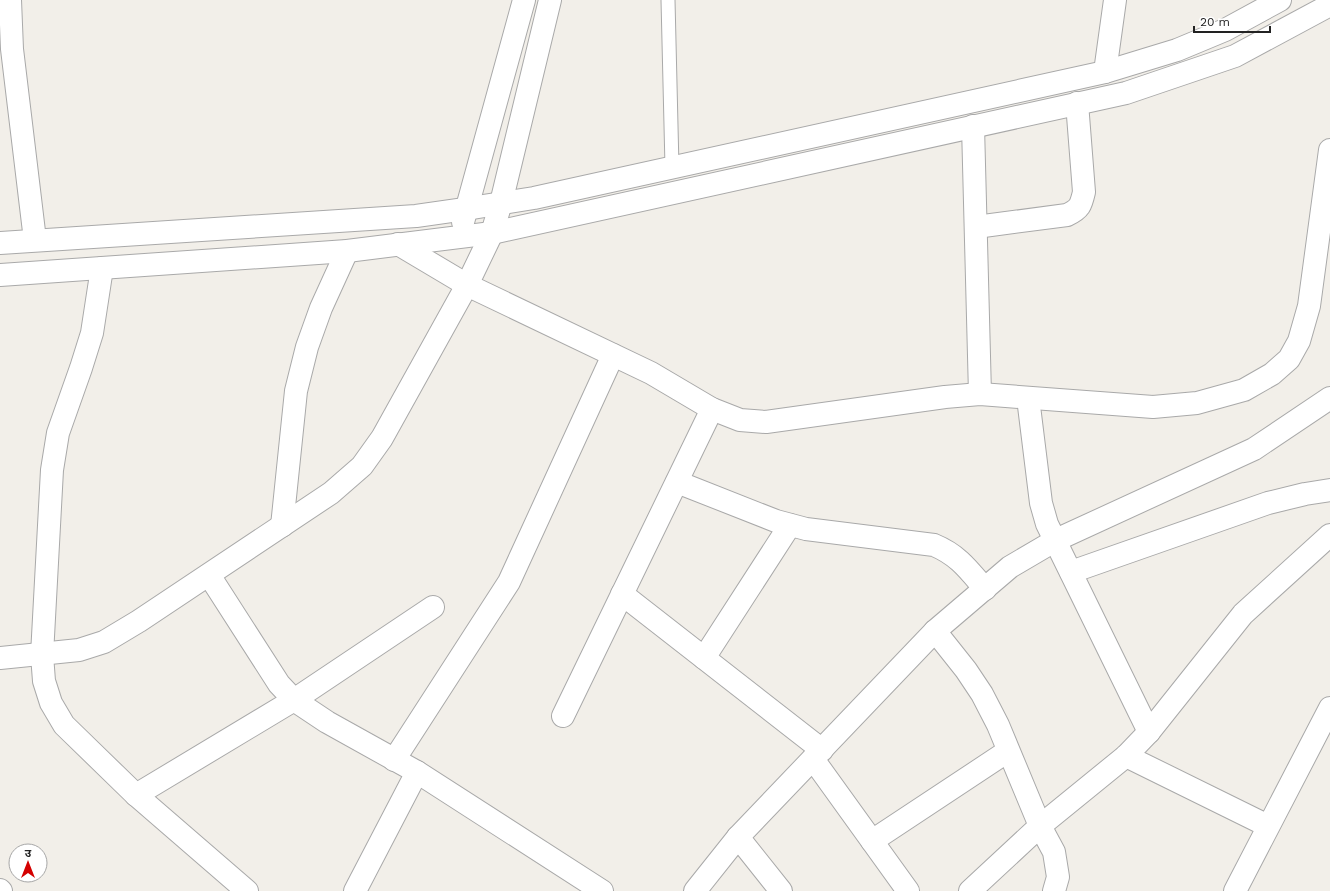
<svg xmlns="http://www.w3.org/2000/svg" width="1330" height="891" font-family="'Work Sans','Noto Sans Devanagari',sans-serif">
	<rect width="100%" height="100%" fill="#f2efe9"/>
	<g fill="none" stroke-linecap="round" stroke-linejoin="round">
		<defs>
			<polyline id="service" points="668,0 672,167"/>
			<g id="minor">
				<polyline points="10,0 12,49 35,240"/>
				<polyline points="1105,72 1115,0"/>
				<polyline points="973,126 980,394"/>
				<polyline points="463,222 524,0"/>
				<path d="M976,227L1067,215C1080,209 1081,205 1084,192L1077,103"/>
				<polyline points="0,243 416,216 465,209 534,198 1105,72 1177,50 1225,30 1280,0"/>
				<polyline points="398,244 467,285 651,373 712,409 740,420 766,422 945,397 980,394 1153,407 1197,403 1244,390 1272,374 1289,359 1299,341 1309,306 1330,150"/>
				<polyline points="102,268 92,333 81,368 58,433 52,470 42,655 44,681 51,703 64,725 136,795 247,891"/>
				<polyline points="0,275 347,251 492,233 1126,93 1235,56 1330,5"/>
				<polyline points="1028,398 1041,503 1047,524 1149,732"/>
				<path d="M677,482L776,521L806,529L934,545C958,555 968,569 985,589"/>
				<polyline points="282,526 296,391 307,347 321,308 347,251"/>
				<polyline points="1071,572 1268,503 1305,494 1330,490"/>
				<polyline points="209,575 279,684 294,700 327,722 417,772 602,891"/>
				<polyline points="622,594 822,750"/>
				<polyline points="935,631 966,670 982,694 998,725 1040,826 1054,852 1058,877 1054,891"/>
				<polyline points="0,658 79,650 104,642 139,621 331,493 362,466 382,438 467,285 492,233 501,203 550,0"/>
				<polyline points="704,658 790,525"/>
				<polyline points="563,716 712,409"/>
				<polyline points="1126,756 1268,826"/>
				<polyline points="813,759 908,891"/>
				<polyline points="394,760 509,582 613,355"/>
				<polyline points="136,795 294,700 433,607"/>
				<polyline points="738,837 781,891"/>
				<polyline points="872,841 1008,751"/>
				<polyline points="0,890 1,891"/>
				<polyline points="355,891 417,772"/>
				<polyline points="695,891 738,837 935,631 1010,567 1056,540 1254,449 1330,398"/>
				<polyline points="970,891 1040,826 1126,756 1149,732 1243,614 1330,535"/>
				<polyline points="1235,891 1330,708"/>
			</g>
		</defs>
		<!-- service casing -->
		<use href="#service" stroke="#a9a9a9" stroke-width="15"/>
		<!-- minor casing -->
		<use href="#minor" stroke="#a9a9a9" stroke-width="24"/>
		<!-- service -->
		<use href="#service" stroke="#fff" stroke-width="13"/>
		<!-- minor -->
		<use href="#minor" stroke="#fff" stroke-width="22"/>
	</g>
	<!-- north arrow -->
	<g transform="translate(28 863)"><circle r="19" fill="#ffffff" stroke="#a7a7a7"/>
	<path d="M0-3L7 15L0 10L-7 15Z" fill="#d40000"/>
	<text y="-6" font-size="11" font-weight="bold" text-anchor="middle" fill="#222222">उ</text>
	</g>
	<!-- scale -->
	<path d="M1194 26v6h76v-6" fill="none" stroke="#222222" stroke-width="2"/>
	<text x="1200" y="26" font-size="12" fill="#222222" stroke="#ffffff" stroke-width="3" paint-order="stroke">20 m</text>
</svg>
